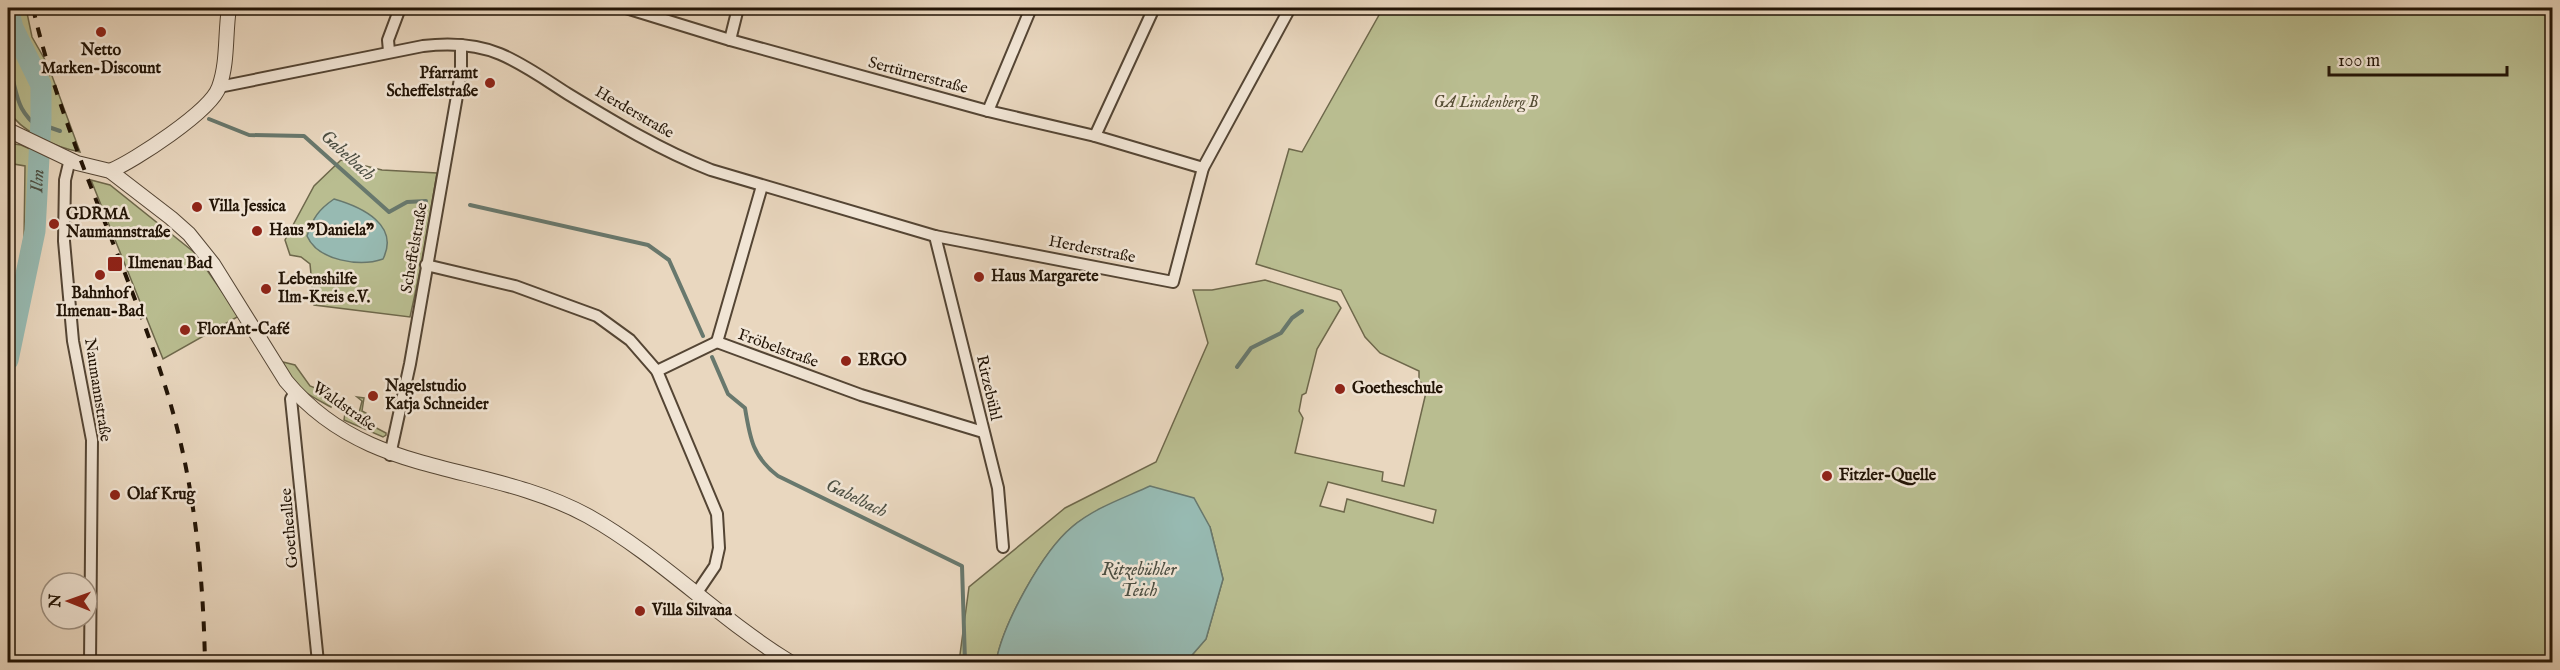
<svg xmlns="http://www.w3.org/2000/svg" width="2560" height="670" font-family="'IM FELL English',serif">
	<rect width="100%" height="100%" fill="#e9d7bf"/>
	<filter id="stains"><feTurbulence type="fractalNoise" baseFrequency=".00333" numOctaves="4"/><feColorMatrix values="0 0 0 0 .2 0 0 0 0 .09 0 0 0 0 .02 0 0 0 .5 -.17"/></filter>
	<radialGradient id="worn" r=".72"><stop offset=".6" stop-color="#630" stop-opacity="0"/><stop offset="1" stop-color="#630" stop-opacity=".3"/></radialGradient>
	<!-- green -->
	<g fill="#b9bd90" stroke="#6e684b" stroke-width="1.5" fill-rule="evenodd">
		<path d="M8,8H26L32,37L48,65L80,152C55,147 21,132 8,110Z"/>
		<path d="M1383,8H2552V662H1186L1206,639L1223,579L1210,527L1104,507C1093,514 1081,519 1072,527C1042,552 1003,624 996,662H959L969,587L1065,508L1156,462L1208,343L1193,290H1212L1265,280L1337,302L1341,308L1317,349L1306,393L1302,395L1299,411L1303,418L1295,453L1383,472L1382,481L1404,486L1428,384L1419,382V371L1380,353L1365,337L1341,290L1256,264L1289,149L1302,152ZM1328,482L1436,510L1433,523L1347,499L1344,512L1320,506Z"/>
		<polygon points="8,143 21,145 46,156 42,219 20,343 8,383 8,318 24,239 25,166 8,163"/>
		<polygon points="341,160 382,170 437,173 422,262 410,317 314,305 310,264 301,257 290,255 285,240 314,186"/>
		<polygon points="91,180 110,185 195,253 239,316 163,359"/>
		<path d="M283,362L295,365L310,386L333,395L331,407C309,395 290,387 283,362Z"/>
		<polygon points="357,397 364,398 362,411 366,413 363,421 386,433 386,435 383,437 344,420 345,413 358,417 362,401"/>
	</g>
	<!-- water -->
	<g fill="#97bab2" stroke="#68786d" stroke-width="1.5">
		<path d="M334,199C362,207 400,225 383,259C360,267 318,261 307,236C313,218 318,210 334,199Z"/>
		<path d="M1150,486L1194,498L1210,527L1223,579L1206,639L1186,662H996C1003,624 1042,552 1072,527C1094,508 1124,498 1150,486Z"/>
	</g>
	<g fill="none" stroke-linecap="round" stroke-linejoin="round">
		<!-- stream -->
		<g stroke="#68786d" stroke-width="4">
			<path d="M8,64C19,94 13,107 40,129"/>
			<polyline points="209,119 249,135 304,136 389,212 407,202 426,201"/>
			<polyline points="40,124 60,131"/>
			<polyline points="470,205 648,245 669,260 703,336"/>
			<path d="M712,357L728,394L745,408C750,439 753,457 778,476L962,566L965,662"/>
			<polyline points="1237,367 1251,348 1281,333 1292,318 1302,311"/>
		</g>
		<!-- river -->
		<path stroke="#97bab2" stroke-width="21" id="s1" d="M8,360L35,231L41,120V85L13,28L8,8"/>
		<defs>
			<g id="minor">
				<polyline points="626,8 730,40 988,111 1095,136 1203,168"/>
				<polyline points="730,40 738,8"/>
				<polyline points="389,51 388,40 400,8"/>
				<path d="M219,87L423,46C449,43 476,44 500,54C524,64 546,80 568,94C614,122 660,150 711,170L935,236L1173,282L1203,168L1290,8"/>
				<polyline points="988,111 1031,8"/>
				<polyline points="1095,136 1154,8"/>
				<polyline points="70,159 65,180 64,241 73,341 92,440 90,662"/>
				<polyline points="762,186 717,342 861,395 983,432"/>
				<polyline points="935,236 998,488 1003,547"/>
				<polyline points="426,265 515,286 597,316 630,340 657,371 717,514 719,548 715,566 696,594"/>
				<polyline points="657,371 717,342"/>
				<polyline points="295,392 291,399 318,662"/>
				<polyline points="390,455 410,364 461,73 461,45"/>
			</g>
			<g id="tertiary">
				<path d="M8,130L77,163L110,171L171,218L189,234L213,264L286,381C368,480 485,460 588,516C661,557 719,619 790,662"/>
				<path d="M110,171C134,161 211,111 219,87C228,63 225,33 229,8"/>
			</g>
		</defs>
		<!-- minor casing -->
		<use href="#minor" stroke="#544534" stroke-width="14"/>
		<!-- tertiary casing -->
		<use href="#tertiary" stroke="#544534" stroke-width="16"/>
		<!-- minor -->
		<use href="#minor" stroke="#f1e5d5" stroke-width="10"/>
		<!-- tertiary -->
		<use href="#tertiary" stroke="#f1e5d5" stroke-width="14"/>
		<!-- rail -->
		<path stroke="#221406" stroke-width="4" stroke-dasharray="10 10" stroke-linecap="butt" d="M33,8C64,144 131,269 170,402C195,488 203,574 205,662"/>
	</g>
	<!-- markers -->
	<g fill="#8f2418" stroke="#f1e5d5" stroke-width="2">
		<circle cx="101" cy="32" r="6"/>
		<circle cx="490" cy="83" r="6"/>
		<circle cx="197" cy="207" r="6"/>
		<circle cx="54" cy="224" r="6"/>
		<circle cx="257" cy="231" r="6"/>
		<rect x="107" y="256" width="16" height="16" rx="3"/>
		<circle cx="100" cy="275" r="6"/>
		<circle cx="979" cy="277" r="6"/>
		<circle cx="266" cy="289" r="6"/>
		<circle cx="185" cy="330" r="6"/>
		<circle cx="846" cy="361" r="6"/>
		<circle cx="1340" cy="389" r="6"/>
		<circle cx="373" cy="396" r="6"/>
		<circle cx="1827" cy="476" r="6"/>
		<circle cx="115" cy="495" r="6"/>
		<circle cx="640" cy="611" r="6"/>
	</g>
	<g text-anchor="middle" dominant-baseline="central" stroke-width="5" stroke-linejoin="round" paint-order="stroke">
		<!-- poi labels -->
		<g font-size="16" font-weight="bold" fill="#221406" stroke="#f1e5d5" text-anchor="start">
			<text x="101" y="51" text-anchor="middle">Netto<tspan x="101" dy="18">Marken-Discount</tspan></text>
			<text x="478" y="74" text-anchor="end">Pfarramt<tspan x="478" dy="18">Scheffelstraße</tspan></text>
			<text x="209" y="207">Villa Jessica</text>
			<text x="66" y="215">GDRMA<tspan x="66" dy="18">Naumannstraße</tspan></text>
			<text x="269" y="231">Haus "Daniela"</text>
			<text x="128" y="264">Ilmenau Bad</text>
			<text x="991" y="277">Haus Margarete</text>
			<text x="278" y="280">Lebenshilfe<tspan x="278" dy="18">Ilm-Kreis e.V.</tspan></text>
			<text x="100" y="294" text-anchor="middle">Bahnhof<tspan x="100" dy="18">Ilmenau-Bad</tspan></text>
			<text x="197" y="330">FlorAnt-Café</text>
			<text x="858" y="361">ERGO</text>
			<text x="385" y="387">Nagelstudio<tspan x="385" dy="18">Katja Schneider</tspan></text>
			<text x="1352" y="389">Goetheschule</text>
			<text x="1839" y="476">Fitzler-Quelle</text>
			<text x="127" y="495">Olaf Krug</text>
			<text x="652" y="611">Villa Silvana</text>
		</g>
		<!-- street labels -->
		<g font-size="16" fill="#221406" stroke="#f1e5d5">
			<text transform="translate(918 76) rotate(15)">Sertürnerstraße</text>
			<text transform="translate(634 113) rotate(30)">Herderstraße</text>
			<text transform="translate(415 248) rotate(-80)">Scheffelstraße</text>
			<text transform="translate(1092 250) rotate(11)">Herderstraße</text>
			<text transform="translate(778 349) rotate(20)">Fröbelstraße</text>
			<text transform="translate(988 388) rotate(77)">Ritzebühl</text>
			<text transform="translate(97 390) rotate(81)">Naumannstraße</text>
			<text transform="translate(344 407) rotate(35)">Waldstraße</text>
			<text transform="translate(290 528) rotate(-95)">Goetheallee</text>
		</g>
		<!-- park labels -->
		<g font-size="16" font-style="italic" fill="#574f36" stroke="#f1e5d5">
			<text x="1486" y="103">GA Lindenberg B</text>
		</g>
		<!-- water labels -->
		<g font-size="18" font-style="italic" fill="#4b4e42" stroke="#f1e5d5">
			<text transform="translate(347 156) rotate(42)">Gabelbach</text>
			<text stroke="none"><textPath href="#s1" startOffset="182">Ilm</textPath></text>
			<text transform="translate(856 499) rotate(26)">Gabelbach</text>
			<text x="1139" y="570">Ritzebühler<tspan x="1139" dy="21">Teich</tspan></text>
		</g>
	</g>
	<!-- margin -->
	<rect width="2560" height="670" fill="none" stroke="#e9d7bf" stroke-width="30"/>
	<rect x="9" y="9" width="2542" height="652" fill="none" stroke="#221406" stroke-width="3"/>
	<rect x="15" y="15" width="2530" height="640" fill="none" stroke="#221406" stroke-width="1.5"/>
	<!-- north arrow -->
	<g transform="translate(69 601) rotate(271)"><circle r="28" fill="#f1e5d5" stroke="#9e9182" stroke-width="1.5"/>
	<path d="M0-4.5L10 22L0 15L-10 22Z" fill="#8f2418"/>
	<text y="-9" font-size="16" font-weight="bold" text-anchor="middle" fill="#221406">N</text>
	</g>
	<!-- scale -->
	<path d="M2329 66v9h178v-9" fill="none" stroke="#221406" stroke-width="3"/>
	<text x="2338" y="66" font-size="18" fill="#221406" stroke="#f1e5d5" stroke-width="4.5" paint-order="stroke">100 m</text>
	<rect width="100%" height="100%" filter="url(#stains)"/>
	<rect width="100%" height="100%" fill="url(#worn)"/>
</svg>
